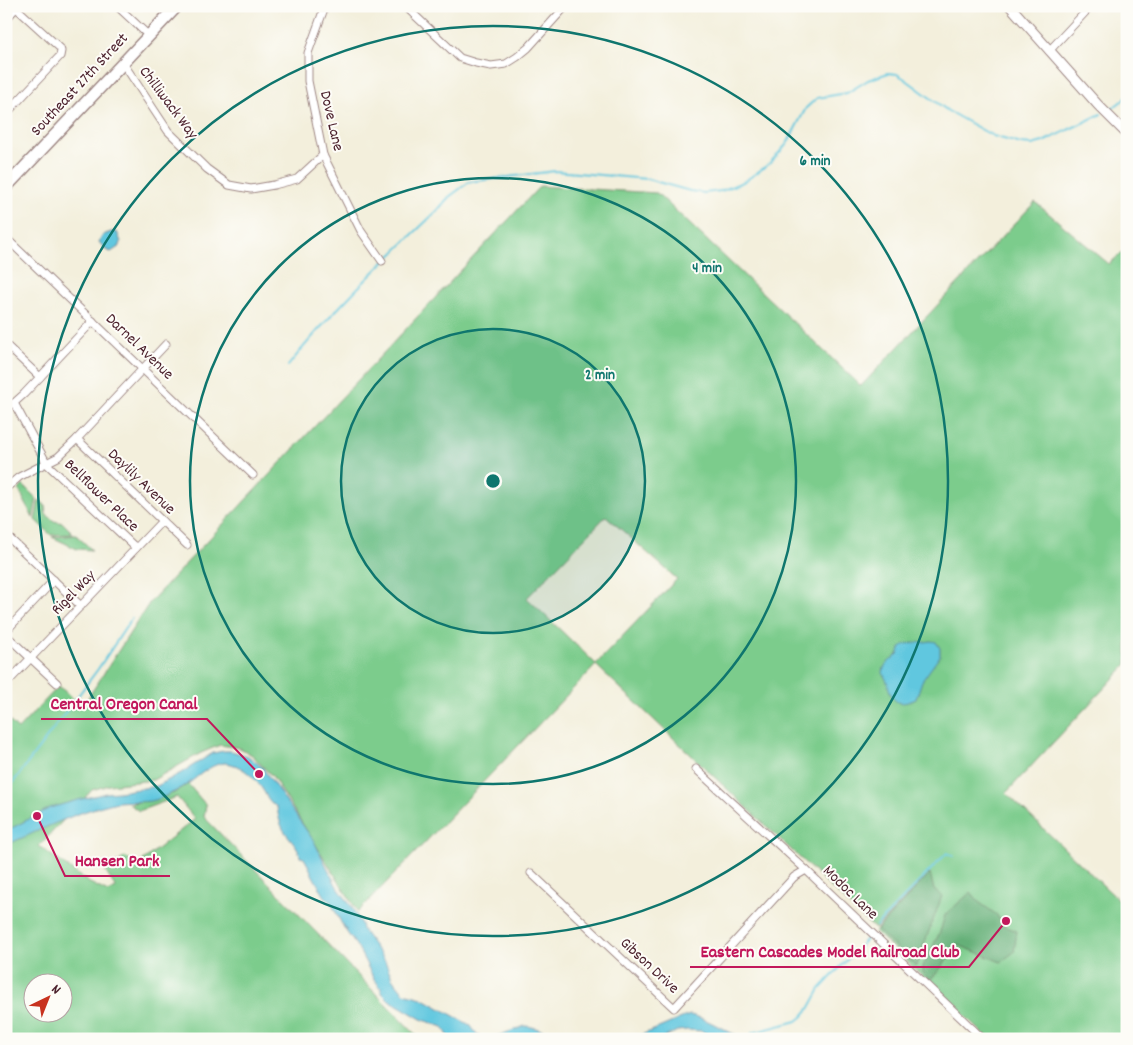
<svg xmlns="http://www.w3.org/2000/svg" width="1133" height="1045" font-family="Dekko,sans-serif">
	<rect width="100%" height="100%" fill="#fdfcf7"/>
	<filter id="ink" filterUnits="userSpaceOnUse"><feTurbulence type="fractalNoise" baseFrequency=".02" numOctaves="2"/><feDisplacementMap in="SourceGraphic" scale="10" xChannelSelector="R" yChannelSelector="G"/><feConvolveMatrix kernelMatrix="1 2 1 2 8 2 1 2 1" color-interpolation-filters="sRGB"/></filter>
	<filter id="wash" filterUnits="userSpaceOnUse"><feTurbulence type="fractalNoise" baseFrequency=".0096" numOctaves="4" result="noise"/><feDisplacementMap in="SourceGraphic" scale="20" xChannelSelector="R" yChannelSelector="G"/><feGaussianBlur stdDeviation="1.12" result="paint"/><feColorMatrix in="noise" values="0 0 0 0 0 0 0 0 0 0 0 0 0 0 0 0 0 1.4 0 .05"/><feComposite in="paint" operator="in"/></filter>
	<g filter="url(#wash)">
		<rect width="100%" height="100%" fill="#f3efdc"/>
		<!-- green -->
		<g fill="#7ccc8c" stroke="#63765c" fill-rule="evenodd">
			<path d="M540,186L657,193L861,386L1035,202L1109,264L1127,248V664L1006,793L1127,908V1039H989L875,931L930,873L875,929L596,665L358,912L273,777L252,755L240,748L220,745L201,753L153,780L109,785L92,790L39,846L88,882L108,892L116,888L105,871L125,857L137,865L195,819L177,797L139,811L129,804L174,793L188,784L206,805L204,817L420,1039H6V718L18,729L59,686L82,707L150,602ZM606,516L677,579L596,664L527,598ZM32,982H62V1012H32Z"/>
			<polygon points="23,485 37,499 33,518 19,490"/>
			<polygon points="39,500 45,505 46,514 54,521 63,523 74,534 51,535 35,520"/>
			<polygon points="76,535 92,550 77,549 52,537"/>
		</g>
		<!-- forest -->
		<g fill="#65b078" stroke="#586852">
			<polygon points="930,873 934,890 942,896 916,966 877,930"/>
			<polygon points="971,892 980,903 997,915 1002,925 1017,931 1014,952 1001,962 956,944 942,967 930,980 923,973 923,966 940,932 945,915"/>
		</g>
		<!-- water -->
		<g fill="#61c7df" stroke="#567385">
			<polygon points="111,232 117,232 121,242 120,246 111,252 106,250 99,242 103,235"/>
			<path d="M931,641L936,642L940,648V656L922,681L916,699C896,708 892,701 887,682C886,678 881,673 884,668C886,662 894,659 898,654C900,651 899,647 904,645C912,642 923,643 931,641Z"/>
			<path d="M224,751H231L248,756L262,767L314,841L336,885L352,907L361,924L362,929L385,961L392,978L404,993L422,998L470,1025L480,1038L486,1039H450L443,1027L421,1019L389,1000L382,993L381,988L374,979L358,948L346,931V929L344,928L331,903L324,895L313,876L309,867L304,858L300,857C300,848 290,839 285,832C280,825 278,815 277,807C270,803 267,797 263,790C256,779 244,767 231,764C216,759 200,775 188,784C180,789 171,794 161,798C146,805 128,799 113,803C76,812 41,830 6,845V831L50,808L74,801L106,793L119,792L157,786L181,773L213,753Z"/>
			<path d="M690,1015C711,1019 727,1034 748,1039H715L702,1031L687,1030L677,1031L661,1039H635C643,1033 652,1031 661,1027C671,1023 680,1018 690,1015Z"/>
			<path d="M525,1026C533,1026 539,1030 545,1031C555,1032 563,1034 573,1039H489Z"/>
		</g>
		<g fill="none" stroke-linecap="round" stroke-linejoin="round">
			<!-- stream -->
			<g stroke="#61c7df" stroke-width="2">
				<polyline points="1110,110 1127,97"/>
				<path d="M288,366C333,309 386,260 438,210L449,197L469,182L555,171L647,179L690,191L704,193L721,191L745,181L769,164L787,144L806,108L817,98L847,93L868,80L888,73L897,74L905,79L948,111L993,136L1021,144L1032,145L1043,142L1101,114"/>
				<polyline points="6,792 98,669 132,618"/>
				<polyline points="876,926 947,853 953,856"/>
				<polyline points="752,1033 797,1021 802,1017 809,1009 820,989 869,936"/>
			</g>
		</g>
	</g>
	<g filter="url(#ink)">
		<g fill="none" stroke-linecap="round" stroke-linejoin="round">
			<defs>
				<g id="minor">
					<polyline points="117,6 149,36"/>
					<polyline points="325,6 308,53 308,81 323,155 361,231 382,261"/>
					<polyline points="405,6 460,58 476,63 491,66 506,64 517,57 528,48 566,6"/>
					<polyline points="6,19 16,8"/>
					<polyline points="1049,51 1091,6"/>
					<polyline points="123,63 168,131 207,169 229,185 251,189 274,185 297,179 323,155"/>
					<polyline points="6,114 60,56 61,51 60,48 14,6"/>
					<polyline points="6,238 253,475"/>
					<polyline points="6,345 40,377"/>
					<polyline points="14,403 47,464 136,548"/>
					<polyline points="6,406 14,403 24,394 93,321"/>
					<polyline points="77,439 187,545"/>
					<polyline points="6,488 19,477 58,457 77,439 166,344"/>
					<polyline points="6,535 81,606"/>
					<polyline points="6,631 54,580"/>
					<polyline points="6,635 57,683"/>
					<polyline points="6,684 162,521"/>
					<polyline points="696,769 806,870 983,1039"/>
					<polyline points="531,873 674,1008 794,877 806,870"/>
				</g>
				<polyline id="tertiary" points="1010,6 1098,105 1127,134"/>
				<polyline id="primary" points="6,187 177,6"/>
			</defs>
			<!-- minor casing -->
			<use href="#minor" stroke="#9e8784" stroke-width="9"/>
			<!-- tertiary casing -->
			<use href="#tertiary" stroke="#9e8784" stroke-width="11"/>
			<!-- primary casing -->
			<use href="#primary" stroke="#9e8784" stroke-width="14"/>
			<!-- minor -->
			<use href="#minor" stroke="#fff" stroke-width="7"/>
			<!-- tertiary -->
			<use href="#tertiary" stroke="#fff" stroke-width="9"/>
			<!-- primary -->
			<use href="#primary" stroke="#fff" stroke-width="11"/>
		</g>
	</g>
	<!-- distance rings -->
	<circle cx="493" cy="481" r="152" fill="#0f766e" fill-opacity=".12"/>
	<g fill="none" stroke="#0f766e" stroke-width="2.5">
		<circle cx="493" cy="481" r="152"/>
		<circle cx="493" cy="481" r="303"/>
		<circle cx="493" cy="481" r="455"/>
	</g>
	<g text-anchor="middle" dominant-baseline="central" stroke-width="4" stroke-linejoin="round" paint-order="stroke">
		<!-- street labels -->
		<g font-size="16" fill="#4a1f2b" stroke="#fdfcf7">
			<text transform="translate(80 85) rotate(-47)">Southeast 27th Street</text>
			<text transform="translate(168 103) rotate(53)">Chilliwack Way</text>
			<text transform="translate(331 121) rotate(77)">Dove Lane</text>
			<text transform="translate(139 347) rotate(44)">Darnel Avenue</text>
			<text transform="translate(141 482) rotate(44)">Daylily Avenue</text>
			<text transform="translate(101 496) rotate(44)">Bellflower Place</text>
			<text transform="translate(74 593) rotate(-46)">Rigel Way</text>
			<text transform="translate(850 893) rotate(44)">Modoc Lane</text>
			<text transform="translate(649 966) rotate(43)">Gibson Drive</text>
		</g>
	</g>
	<circle cx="493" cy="481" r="8" fill="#0f766e" stroke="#fdfcf7" stroke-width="2.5"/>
	<g font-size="15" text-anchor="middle" font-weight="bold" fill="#0f766e" stroke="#fdfcf7" stroke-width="4" stroke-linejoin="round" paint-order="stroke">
		<text x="815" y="165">6 min</text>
		<text x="707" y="272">4 min</text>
		<text x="600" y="379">2 min</text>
	</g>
	<!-- callouts -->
	<path fill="none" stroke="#c2185b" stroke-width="2" d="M259 774L207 719H41M37 816L65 876H170M1006 921L969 967H690"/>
	<g fill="#c2185b" stroke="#fdfcf7" stroke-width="2">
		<circle cx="259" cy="774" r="5"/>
		<circle cx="37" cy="816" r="5"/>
		<circle cx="1006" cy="921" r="5"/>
	</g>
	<g font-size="18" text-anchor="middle" font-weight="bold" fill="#c2185b" stroke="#fdfcf7" stroke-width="4" stroke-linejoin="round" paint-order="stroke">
		<text x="124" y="709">Central Oregon Canal</text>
		<text x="117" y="866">Hansen Park</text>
		<text x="830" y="957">Eastern Cascades Model Railroad Club</text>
	</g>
	<!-- margin -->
	<rect width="1133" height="1045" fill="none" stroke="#fdfcf7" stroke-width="25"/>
	<!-- north arrow -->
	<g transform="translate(48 998) rotate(43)"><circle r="24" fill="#fdfcf7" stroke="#b5a4a5"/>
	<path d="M0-4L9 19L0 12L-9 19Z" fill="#c8321e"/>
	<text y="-8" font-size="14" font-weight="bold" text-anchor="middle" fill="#4a1f2b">N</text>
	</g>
</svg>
